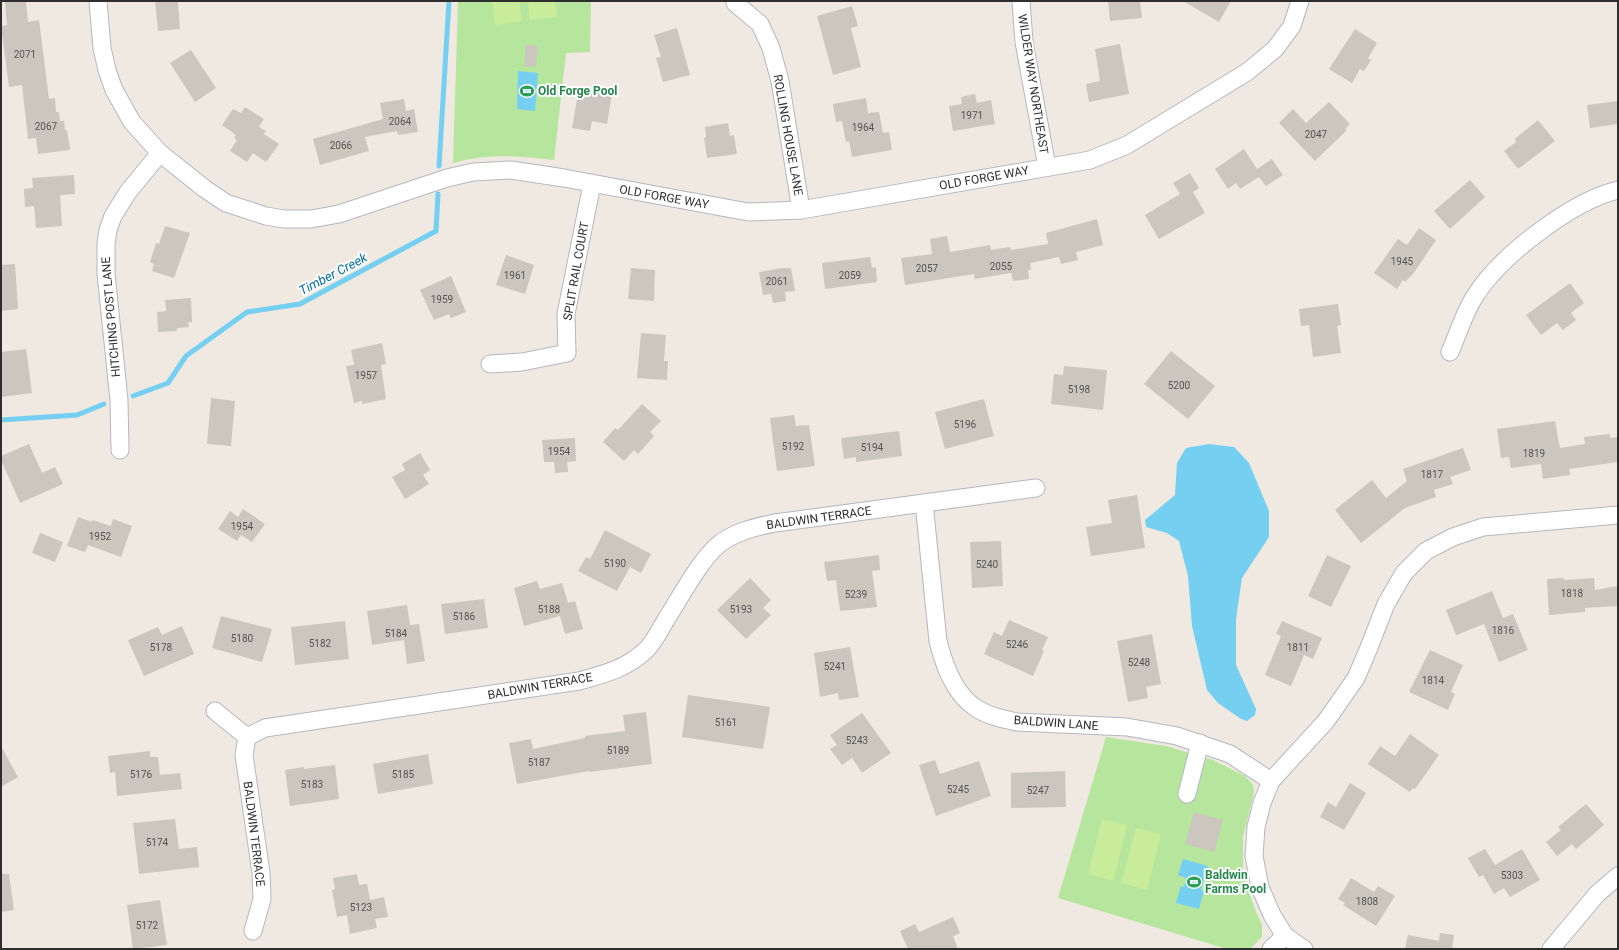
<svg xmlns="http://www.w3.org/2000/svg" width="1619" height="950" font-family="Roboto,sans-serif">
	<rect width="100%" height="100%" fill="#efe9e1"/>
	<!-- green -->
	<g fill="#b6e59e">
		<path d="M458,1H591L590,52L566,53L554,160C517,156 490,153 453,163Z"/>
		<polygon points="1106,737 1166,746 1213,760 1245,776 1253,785 1254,793 1243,837 1243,875 1256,912 1262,925 1262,937 1250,949 1227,949 1058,898"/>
	</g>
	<!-- pitch -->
	<g fill="#c9ec9a">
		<polygon points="492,1 519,1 522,21 495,25"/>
		<polygon points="528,1 555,1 557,17 530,20"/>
		<polygon points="1102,819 1127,825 1113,881 1088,874"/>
		<polygon points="1136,828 1161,834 1147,890 1121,883"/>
	</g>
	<!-- water -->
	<g fill="#75cff0">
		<polygon points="518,71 538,73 535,111 517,109"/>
		<polygon points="1209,444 1234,447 1249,463 1269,511 1269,537 1242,578 1236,619 1236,665 1256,709 1255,715 1247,721 1241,719 1218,703 1207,690 1192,626 1188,576 1179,541 1167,533 1146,527 1145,520 1175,495 1177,463 1186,448"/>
		<polygon points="1183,859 1208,866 1201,890 1204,891 1199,909 1176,903 1181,886 1184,887 1186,878 1178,875"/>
	</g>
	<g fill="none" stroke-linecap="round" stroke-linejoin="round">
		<!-- stream -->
		<g stroke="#75cff0" stroke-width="5">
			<polyline points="439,166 449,1"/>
			<polyline points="133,396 168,383 186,356 247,312 300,304 436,231 438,194"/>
			<polyline points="1,420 77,415 104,404"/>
		</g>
	</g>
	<!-- building -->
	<g fill="#cbc7bf">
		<polygon points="5,1 26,1 28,22 39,20 49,99 55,98 56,112 59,112 60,121 64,121 65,130 67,130 70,150 38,154 36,138 28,139 22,85 9,87 1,26 7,25"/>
		<polygon points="155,1 178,1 180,29 158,31"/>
		<polygon points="1108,1 1140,1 1142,18 1110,21"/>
		<polygon points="1183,1 1231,1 1219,22"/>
		<polygon points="852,6 858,26 851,28 861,67 833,75 817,16"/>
		<polygon points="677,28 690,75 663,82 656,58 661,57 654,35"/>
		<polygon points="1355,29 1377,43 1368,58 1371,60 1364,71 1360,69 1352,83 1329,69"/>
		<polygon points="1120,44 1129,94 1089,102 1086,84 1100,81 1095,49"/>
		<polygon points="526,45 538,46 536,67 524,66"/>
		<polygon points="191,50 216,88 195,102 170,63"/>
		<polygon points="579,88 612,94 607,124 592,121 590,131 572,128"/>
		<polygon points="975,94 977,103 991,100 995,124 953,131 949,106 962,104 961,97"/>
		<polygon points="866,98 868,113 879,112 883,133 889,132 892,150 852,157 849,141 846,142 842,121 836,122 833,104"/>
		<polygon points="404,99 406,111 414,109 418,132 398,135 397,131 365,137 369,151 320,165 313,139 383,119 380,103"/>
		<polygon points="1618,101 1618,124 1590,128 1587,105"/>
		<polygon points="1329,102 1350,124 1345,129 1347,130 1315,161 1279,123 1293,109 1306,123"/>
		<polygon points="245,107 264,119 259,127 266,131 264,134 279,144 266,162 253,153 247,162 230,151 237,140 234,137 236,135 222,125 233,109 241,113"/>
		<polygon points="1538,120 1555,141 1518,169 1504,151 1516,142 1515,139 1517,137"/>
		<polygon points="728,123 730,136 734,135 737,154 707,158 704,138 706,137 705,127"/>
		<polygon points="1244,149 1257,169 1272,159 1283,175 1266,186 1259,177 1240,189 1236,183 1228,189 1215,169"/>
		<polygon points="1190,173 1199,188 1193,192 1205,213 1159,239 1145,215 1180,194 1173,183"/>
		<polygon points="74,175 75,194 60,195 62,226 36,228 34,206 25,207 24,189 33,188 32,178"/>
		<polygon points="1470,180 1485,197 1450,229 1434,211"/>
		<polygon points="1097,219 1103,245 1076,252 1078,260 1061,264 1059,257 1030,263 1031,270 1028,270 1029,279 1013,281 1011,273 975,279 974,274 905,285 901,258 932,254 930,239 947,236 950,252 990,245 991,250 1010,247 1011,250 1048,244 1046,233"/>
		<polygon points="165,226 190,233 174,278 152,271 154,264 150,262 156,243 159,244"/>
		<polygon points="1419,228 1436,240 1413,274 1405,282 1403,280 1397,289 1374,273 1398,239 1407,245"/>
		<polygon points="506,255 534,265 525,294 496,285"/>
		<polygon points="870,257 872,268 876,267 877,282 825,289 822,263"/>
		<polygon points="15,264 18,309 1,311 1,265"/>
		<polygon points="631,268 655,270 654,301 628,299"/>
		<polygon points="782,268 791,268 795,291 785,292 786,301 773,303 771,294 763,295 759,272"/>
		<polygon points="451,276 466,312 451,318 449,314 434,320 420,290"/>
		<polygon points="1570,283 1584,303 1571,313 1576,320 1563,330 1557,323 1541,335 1526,315"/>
		<polygon points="191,298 192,322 188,322 189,327 177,328 177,331 158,332 157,312 166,311 165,300"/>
		<polygon points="1338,304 1341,325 1337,326 1341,353 1313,357 1309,325 1301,326 1299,309"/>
		<polygon points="641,333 666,335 664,361 668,361 667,380 637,378"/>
		<polygon points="382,343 386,364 381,365 386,399 362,404 362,401 354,403 346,366 354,365 351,350"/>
		<polygon points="26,349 32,393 1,397 1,352"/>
		<polygon points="1171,351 1215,386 1188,419 1144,384"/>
		<polygon points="1064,366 1107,370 1103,410 1051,404 1054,374 1063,375"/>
		<polygon points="211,398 235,401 231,446 207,444"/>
		<polygon points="984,399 994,436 945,449 935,412"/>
		<polygon points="642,404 661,421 650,432 654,436 638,454 634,450 624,461 603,442 615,428 618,430"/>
		<polygon points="794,415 796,426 809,425 815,466 777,471 770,418"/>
		<polygon points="1555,421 1560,448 1585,444 1584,437 1610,434 1610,438 1618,437 1618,462 1569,469 1570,475 1543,479 1541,464 1511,468 1509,457 1501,458 1497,429"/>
		<polygon points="899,431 902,456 856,462 856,457 844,459 841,438"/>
		<polygon points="575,438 576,461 567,462 568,472 555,473 554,462 544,462 542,440"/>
		<polygon points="29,444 42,473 55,467 63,484 20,503 1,460 1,456"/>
		<polygon points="1463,448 1471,470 1450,477 1453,484 1434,490 1436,497 1405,508 1361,543 1335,510 1372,480 1386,498 1407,481 1403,469"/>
		<polygon points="420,453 430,470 423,475 429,484 405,499 392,477 405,470 402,464"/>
		<polygon points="1137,495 1145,548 1091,556 1086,527 1112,523 1108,500"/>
		<polygon points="243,509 265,524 252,542 241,535 237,541 218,529 230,511 238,517"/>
		<polygon points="78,517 92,522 92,520 111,526 113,519 132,526 121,557 88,545 85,552 67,546"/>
		<polygon points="605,530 651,554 641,573 630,567 617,591 578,571 586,557 590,559"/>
		<polygon points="40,533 63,542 55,562 32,553"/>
		<polygon points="1001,541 1003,586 972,588 970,542"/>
		<polygon points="879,555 880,570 872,571 877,607 840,611 836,580 827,581 824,562"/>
		<polygon points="1327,555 1351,566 1331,607 1308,596"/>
		<polygon points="750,578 771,600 763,608 771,615 746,639 717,610"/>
		<polygon points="1564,578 1564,580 1594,578 1595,590 1618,586 1618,606 1585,608 1585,612 1549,615 1547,579"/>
		<polygon points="537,581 540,589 562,583 568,603 575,601 583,629 565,634 560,616 524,626 514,588"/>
		<polygon points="1492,591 1503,618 1513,614 1528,650 1499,662 1484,624 1456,635 1446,610"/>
		<polygon points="484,599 488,628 445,634 441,604"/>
		<polygon points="407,605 410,625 419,624 425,661 407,664 404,640 372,645 367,611"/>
		<polygon points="221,616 272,629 262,662 212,648"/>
		<polygon points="1009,620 1048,637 1042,650 1044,651 1033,676 984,654 994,632 1002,636"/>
		<polygon points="345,621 349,659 295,665 291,627"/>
		<polygon points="1282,621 1322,638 1313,659 1304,655 1291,686 1265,675 1281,636 1276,634"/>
		<polygon points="182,626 194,654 144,676 128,640 158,627 162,635"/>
		<polygon points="1152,634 1161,684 1146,687 1148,698 1128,702 1117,641"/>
		<polygon points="850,647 859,697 839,700 838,693 820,697 814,653"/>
		<polygon points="1430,650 1463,665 1451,692 1455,694 1448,710 1409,692"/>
		<polygon points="688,695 770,707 763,749 682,737"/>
		<polygon points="646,712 652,764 589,772 589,771 517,784 509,743 531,739 533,749 585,738 585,736 625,731 623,715"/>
		<polygon points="862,713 891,753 862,773 852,758 842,765 830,749 837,745 830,735"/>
		<polygon points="1410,734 1439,755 1415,789 1413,788 1410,792 1368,764 1380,746 1395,756"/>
		<polygon points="1,746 18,777 1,787"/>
		<polygon points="150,751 150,757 158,757 160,775 180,773 182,789 117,796 115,772 110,773 108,756"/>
		<polygon points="428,754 433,784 378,794 373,764"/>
		<polygon points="935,760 940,774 979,761 991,796 936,816 919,765"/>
		<polygon points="335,765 339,799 290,806 285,770 304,767 304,769"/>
		<polygon points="1065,771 1066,807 1011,808 1011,773"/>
		<polygon points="1350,783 1366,793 1344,830 1320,817 1328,802 1336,807"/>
		<polygon points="1586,804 1604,825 1576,849 1572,844 1557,856 1546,842 1561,830 1558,827"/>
		<polygon points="1194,812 1223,820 1214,852 1185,844"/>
		<polygon points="175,819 179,849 197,847 199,867 139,874 133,823"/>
		<polygon points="1485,849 1495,865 1522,849 1540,880 1510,897 1504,888 1494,894 1483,875 1479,877 1468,858"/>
		<polygon points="1,874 9,874 14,910 1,912"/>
		<polygon points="357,874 359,885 367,884 370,900 384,897 388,917 375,919 377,928 350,934 347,915 337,917 332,890 335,889 333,878"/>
		<polygon points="1351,878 1374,892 1378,886 1395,896 1376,926 1343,905 1345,903 1338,899"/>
		<polygon points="160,900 167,945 133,949 127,905"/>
		<polygon points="953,917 960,933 953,936 958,949 908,949 900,931 915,924 919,932"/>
		<polygon points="1440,933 1454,935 1452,949 1405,949 1408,935 1439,941"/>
	</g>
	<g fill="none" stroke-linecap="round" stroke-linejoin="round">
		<defs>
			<g id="minor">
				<polyline points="98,1 102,48 107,70 114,90 132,122 160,153 205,189 226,203 266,216 284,219 311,219 339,214 447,178 473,172 511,170 564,178 748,212 801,210 1090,160 1127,145 1247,72 1275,49 1292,26 1300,1"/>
				<polyline points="1021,1 1024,42 1047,167"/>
				<polyline points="735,3 760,24 771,48 780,81 801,210"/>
				<path d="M1450,352C1458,334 1464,313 1475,296C1500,256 1572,201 1618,190"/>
				<polyline points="490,364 522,362 567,353 566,314 592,184"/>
				<polyline points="120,450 119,400 106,274 106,244 108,230 113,216 128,192 160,153"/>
				<path d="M924,503L938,641C944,665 954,694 976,708C988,716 1003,719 1017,722L1127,727L1177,736L1230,754L1271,781"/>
				<polyline points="215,711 247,737"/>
				<polyline points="1187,794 1200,743"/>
				<path d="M253,931L262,899L261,873L244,755L247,737L265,728L579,681C605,674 628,668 647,649C655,641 661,628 667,618C682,595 698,563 718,545C734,532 755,527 775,523L1036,488"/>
				<polyline points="1271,949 1285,936"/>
				<polyline points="1304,949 1285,936 1272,915 1260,887 1254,856 1256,827 1262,803 1271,781 1326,721 1356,678 1368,650 1386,604 1404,573 1426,551 1453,537 1483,527 1618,515"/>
				<polyline points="1551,949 1597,894 1618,876"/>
			</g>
		</defs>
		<!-- minor casing -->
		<use href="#minor" stroke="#b4b7c1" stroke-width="19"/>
		<!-- minor -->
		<use href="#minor" stroke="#fff" stroke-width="17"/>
	</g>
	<!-- icons -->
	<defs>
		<symbol id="stadium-bare" viewBox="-9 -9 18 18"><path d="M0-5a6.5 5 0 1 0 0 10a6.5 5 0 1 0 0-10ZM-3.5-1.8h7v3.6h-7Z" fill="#2e9e5b" stroke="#fff" stroke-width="2.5" paint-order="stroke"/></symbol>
	</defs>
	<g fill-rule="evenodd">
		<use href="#stadium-bare" x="517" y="81" width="20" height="20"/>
		<use href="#stadium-bare" x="1184" y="872" width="20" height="20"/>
	</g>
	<g text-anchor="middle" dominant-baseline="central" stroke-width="4" stroke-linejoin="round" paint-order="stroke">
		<!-- number labels -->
		<g font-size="10" fill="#555452">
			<text x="25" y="54">2071</text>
			<text x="972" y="115">1971</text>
			<text x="400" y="121">2064</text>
			<text x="46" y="126">2067</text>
			<text x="863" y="127">1964</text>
			<text x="1316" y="134">2047</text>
			<text x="341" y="145">2066</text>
			<text x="1402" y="261">1945</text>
			<text x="1001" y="266">2055</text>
			<text x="927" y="268">2057</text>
			<text x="515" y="275">1961</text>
			<text x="850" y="275">2059</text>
			<text x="777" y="281">2061</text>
			<text x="442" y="299">1959</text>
			<text x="366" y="375">1957</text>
			<text x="1179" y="385">5200</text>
			<text x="1079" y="389">5198</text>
			<text x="965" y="424">5196</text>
			<text x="793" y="446">5192</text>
			<text x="872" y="447">5194</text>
			<text x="559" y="451">1954</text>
			<text x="1534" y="453">1819</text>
			<text x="1432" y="474">1817</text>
			<text x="242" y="526">1954</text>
			<text x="100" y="536">1952</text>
			<text x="615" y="563">5190</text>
			<text x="987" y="564">5240</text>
			<text x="1572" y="593">1818</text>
			<text x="856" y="594">5239</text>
			<text x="549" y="609">5188</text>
			<text x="741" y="609">5193</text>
			<text x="464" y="616">5186</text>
			<text x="1503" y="630">1816</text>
			<text x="396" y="633">5184</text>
			<text x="242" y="638">5180</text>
			<text x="320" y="643">5182</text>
			<text x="1017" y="644">5246</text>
			<text x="161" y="647">5178</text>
			<text x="1298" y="647">1811</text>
			<text x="1139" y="662">5248</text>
			<text x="835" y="666">5241</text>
			<text x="1433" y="680">1814</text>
			<text x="726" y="722">5161</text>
			<text x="857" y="740">5243</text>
			<text x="618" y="750">5189</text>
			<text x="539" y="762">5187</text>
			<text x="141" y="774">5176</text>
			<text x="403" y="774">5185</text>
			<text x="312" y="784">5183</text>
			<text x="958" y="789">5245</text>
			<text x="1038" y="790">5247</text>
			<text x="157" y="842">5174</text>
			<text x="1512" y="875">5303</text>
			<text x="1367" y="901">1808</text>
			<text x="361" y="907">5123</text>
			<text x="147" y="925">5172</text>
		</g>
		<!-- street labels -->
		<g font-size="12" fill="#2e2e2e" stroke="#fff">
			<text transform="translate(1033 84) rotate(81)">WILDER WAY NORTHEAST</text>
			<text transform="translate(788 135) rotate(80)">ROLLING HOUSE LANE</text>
			<text transform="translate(984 178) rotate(-10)">OLD FORGE WAY</text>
			<text transform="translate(664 197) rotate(10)">OLD FORGE WAY</text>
			<text transform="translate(576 271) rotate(-80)">SPLIT RAIL COURT</text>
			<text transform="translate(111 317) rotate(-95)">HITCHING POST LANE</text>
			<text transform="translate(819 518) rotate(-8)">BALDWIN TERRACE</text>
			<text transform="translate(540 686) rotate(-10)">BALDWIN TERRACE</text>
			<text transform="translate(1056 723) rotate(4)">BALDWIN LANE</text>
			<text transform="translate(254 834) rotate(83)">BALDWIN TERRACE</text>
		</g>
		<!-- leisure labels -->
		<g font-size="12" font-weight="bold" fill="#27864d" stroke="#fff" text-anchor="start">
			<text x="538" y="91">Old Forge Pool</text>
			<text x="1205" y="875">Baldwin<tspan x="1205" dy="14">Farms Pool</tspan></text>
		</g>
		<!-- water labels -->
		<g font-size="13" font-style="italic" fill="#0d6fa3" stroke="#fff">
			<text transform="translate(333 274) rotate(-28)">Timber Creek</text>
		</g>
	</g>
	<!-- border -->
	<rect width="1619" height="950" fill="none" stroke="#2e2e2e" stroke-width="4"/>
</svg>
